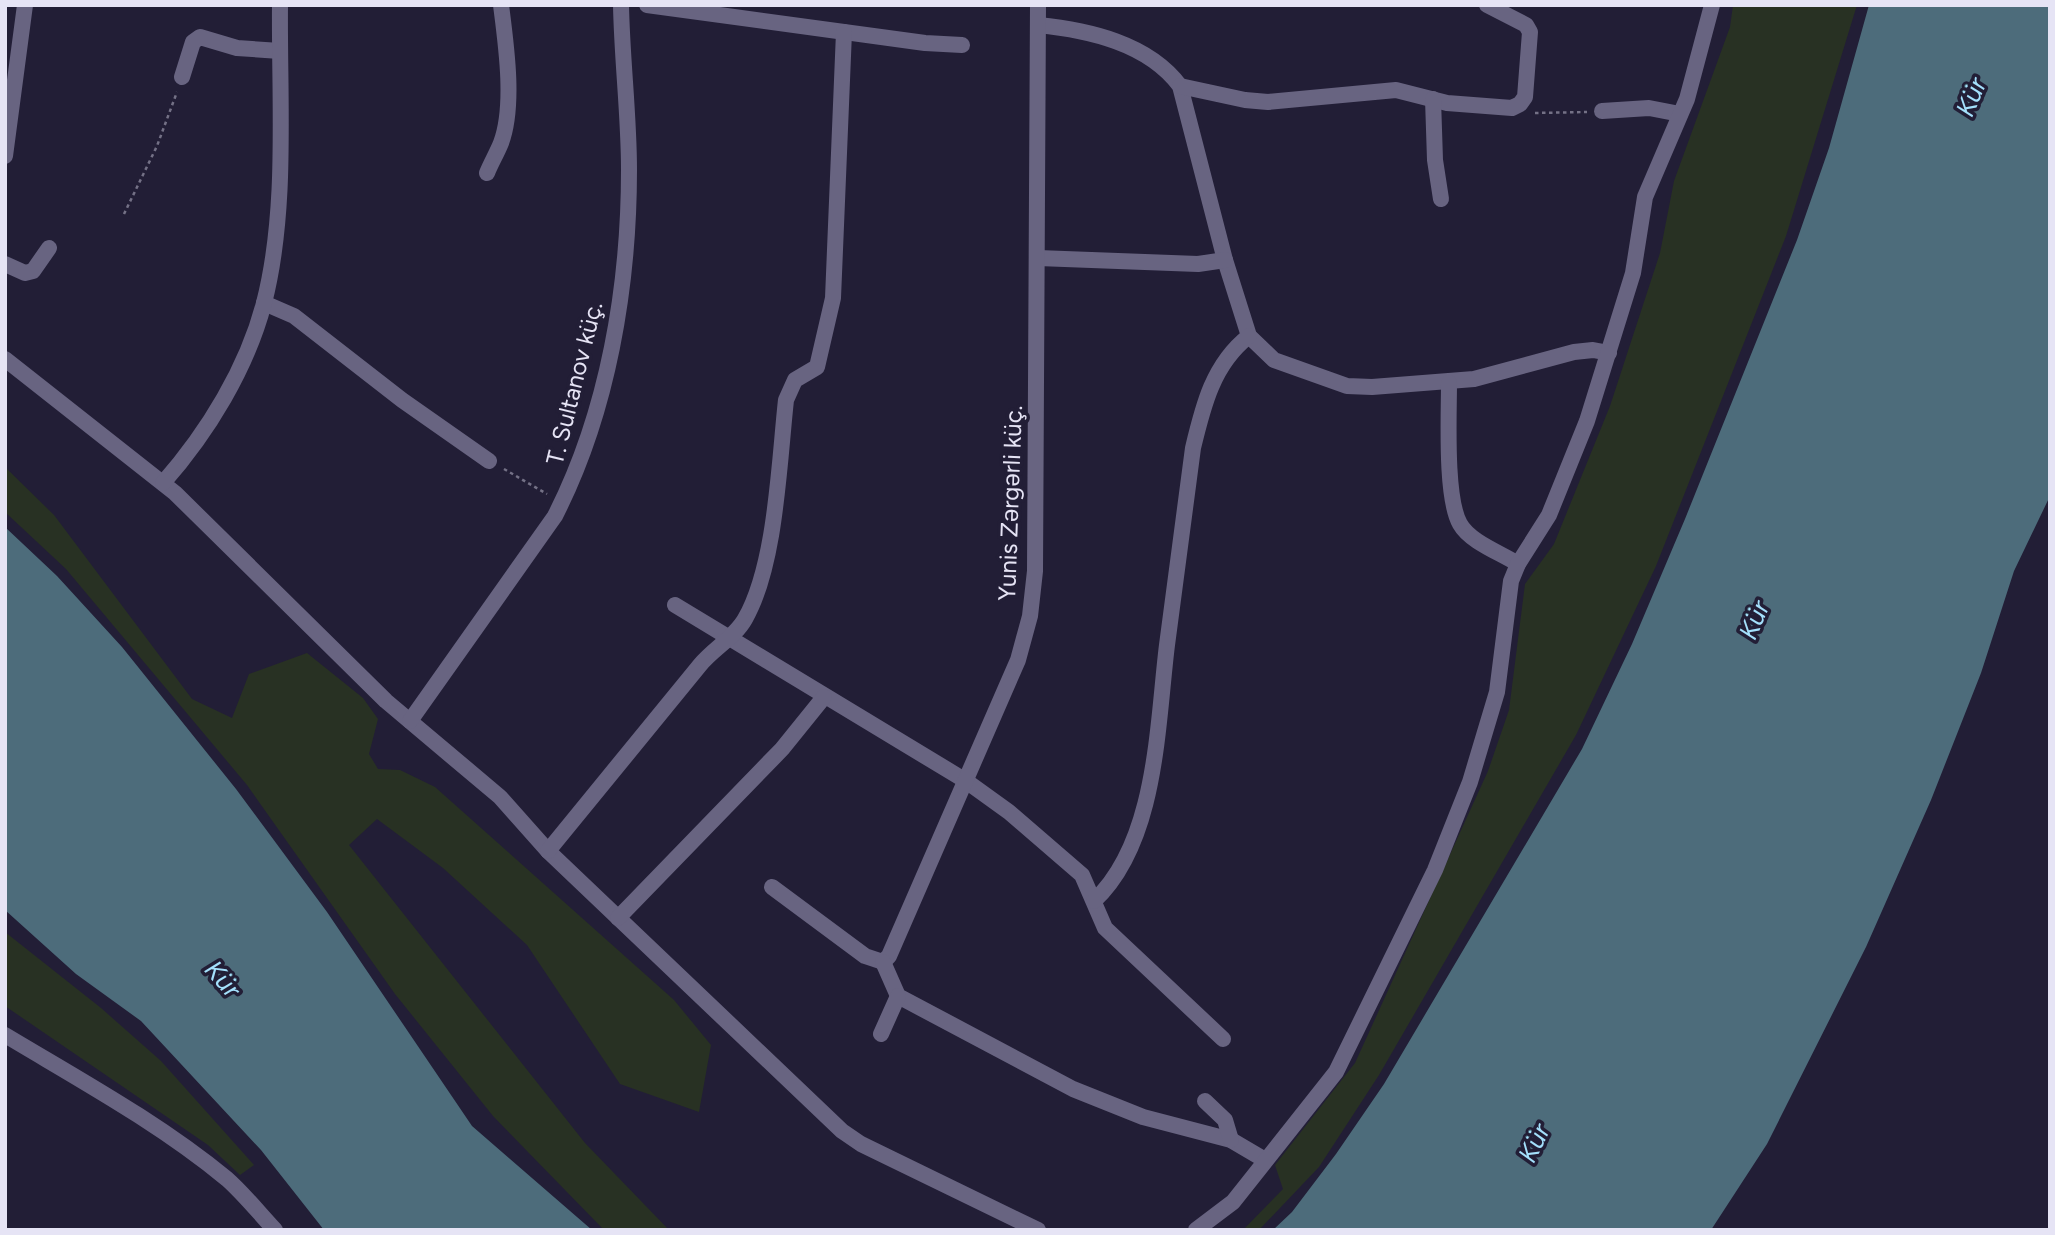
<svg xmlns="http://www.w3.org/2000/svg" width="2055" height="1235" font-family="Figtree,sans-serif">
	<rect width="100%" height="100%" fill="#221e36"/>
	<!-- green -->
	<g fill="#283123">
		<polygon points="1733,5 1857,5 1786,236 1656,566 1576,735 1379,1075 1319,1167 1259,1230 1243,1230 1283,1189 1275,1165 1355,1063 1488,771 1509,710 1525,584 1554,544 1610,406 1660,253 1674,181 1730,27"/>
		<polygon points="5,467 54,515 192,699 232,718 249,674 307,653 363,698 378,719 369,754 378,769 400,770 435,787 674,1000 711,1045 699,1112 620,1084 527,945 443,868 377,819 349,845 585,1143 669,1230 604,1230 493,1116 395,994 247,785 66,569 5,512"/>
		<polygon points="5,932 101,1008 161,1061 254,1165 240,1175 208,1145 5,1006"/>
	</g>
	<!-- water -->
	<g fill="#4d6c7b">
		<polygon points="1869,5 2050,5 2050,496 2014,571 1981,673 1931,800 1866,947 1767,1144 1711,1230 1273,1230 1292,1212 1336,1154 1384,1084 1582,749 1632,644 1685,519 1797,240 1829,148"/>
		<polygon points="5,527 57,576 122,647 236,789 327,912 472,1126 592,1230 324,1230 261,1150 141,1021 76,974 5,910"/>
	</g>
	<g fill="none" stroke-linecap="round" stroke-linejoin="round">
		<!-- path -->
		<g stroke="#747186" stroke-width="2.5" stroke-dasharray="3.5 3.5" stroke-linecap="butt">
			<polyline points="1535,113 1587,112"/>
			<polyline points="124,214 157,146 177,92"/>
			<polyline points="504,469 547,494"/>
		</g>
		<!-- street -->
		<g stroke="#686481" stroke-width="16">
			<polyline points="647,5 925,43 962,45"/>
			<path d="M1038,25C1088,30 1148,43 1180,86L1225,260L1249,336L1274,360L1347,386L1372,387L1474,379L1574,352L1593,350L1609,353"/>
			<polyline points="182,77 193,42 200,37 237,48 280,51"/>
			<polyline points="1180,86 1245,100 1268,102 1396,90 1447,103 1512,108 1520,104 1525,97 1530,32 1526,25 1487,5"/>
			<polyline points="1433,99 1435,160 1441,199"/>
			<polyline points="1602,111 1649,108 1680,114"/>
			<polyline points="5,156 25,5"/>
			<path d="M487,173C491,163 497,153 501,143C515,106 506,44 501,5"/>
			<polyline points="1038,258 1198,264 1225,260"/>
			<polyline points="5,264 25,273 33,271 49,248"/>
			<polyline points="264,303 294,316 402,400 489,461"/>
			<polyline points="5,359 175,493 386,701 500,797 548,851 842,1131 861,1144 1038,1230"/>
			<path d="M1449,383C1449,415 1445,498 1460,524C1470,542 1501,553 1518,564"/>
			<path d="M163,483C208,432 247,368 264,303C288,210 279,101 280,5"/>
			<polyline points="675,605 966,781 1009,812 1082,875 1105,928 1223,1039"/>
			<path d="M410,721L555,516C608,412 629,287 629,170C629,115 622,60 621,5"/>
			<path d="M548,851C599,789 650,727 700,665C713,649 735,637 745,619C776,565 779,463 786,400L795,380L817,367L833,298L844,32"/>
			<polyline points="772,887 865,956 883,962 889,956 1018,660 1030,616 1035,571 1038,5"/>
			<path d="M1094,901C1157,842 1157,726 1167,645C1176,579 1184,514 1193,448C1203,406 1213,364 1249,336"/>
			<polyline points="618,918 782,749 824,697"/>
			<polyline points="883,962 898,996 1073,1089 1143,1117 1231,1140 1265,1160"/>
			<polyline points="881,1034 898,996"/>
			<path d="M5,1035C80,1080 159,1123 227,1179C244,1194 259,1213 275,1230"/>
			<polyline points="1205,1101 1225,1120 1231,1140"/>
			<polyline points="1196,1230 1233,1202 1336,1072 1435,870 1470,782 1497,692 1511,581 1518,564 1549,515 1587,421 1633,273 1645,197 1687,99 1712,5"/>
		</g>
	</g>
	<g text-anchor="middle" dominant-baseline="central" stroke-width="7" stroke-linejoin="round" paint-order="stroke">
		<!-- street labels -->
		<g font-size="24" fill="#e6e4f5" stroke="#221e36">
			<text transform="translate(574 383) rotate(-76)">T. Sultanov küç.</text>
			<text transform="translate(1010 503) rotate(-88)">Yunis Zərgərli küç.</text>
		</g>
		<!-- water labels -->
		<g font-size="26" font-style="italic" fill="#a4e0fc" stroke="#221e36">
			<text transform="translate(1971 97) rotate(-67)">Kür</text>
			<text transform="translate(1754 620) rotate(-67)">Kür</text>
			<text transform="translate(223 979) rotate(49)">Kür</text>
			<text transform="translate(1534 1143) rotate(-64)">Kür</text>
		</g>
	</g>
	<!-- border -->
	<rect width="2055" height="1235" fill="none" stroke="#e6e4f5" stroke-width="14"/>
</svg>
